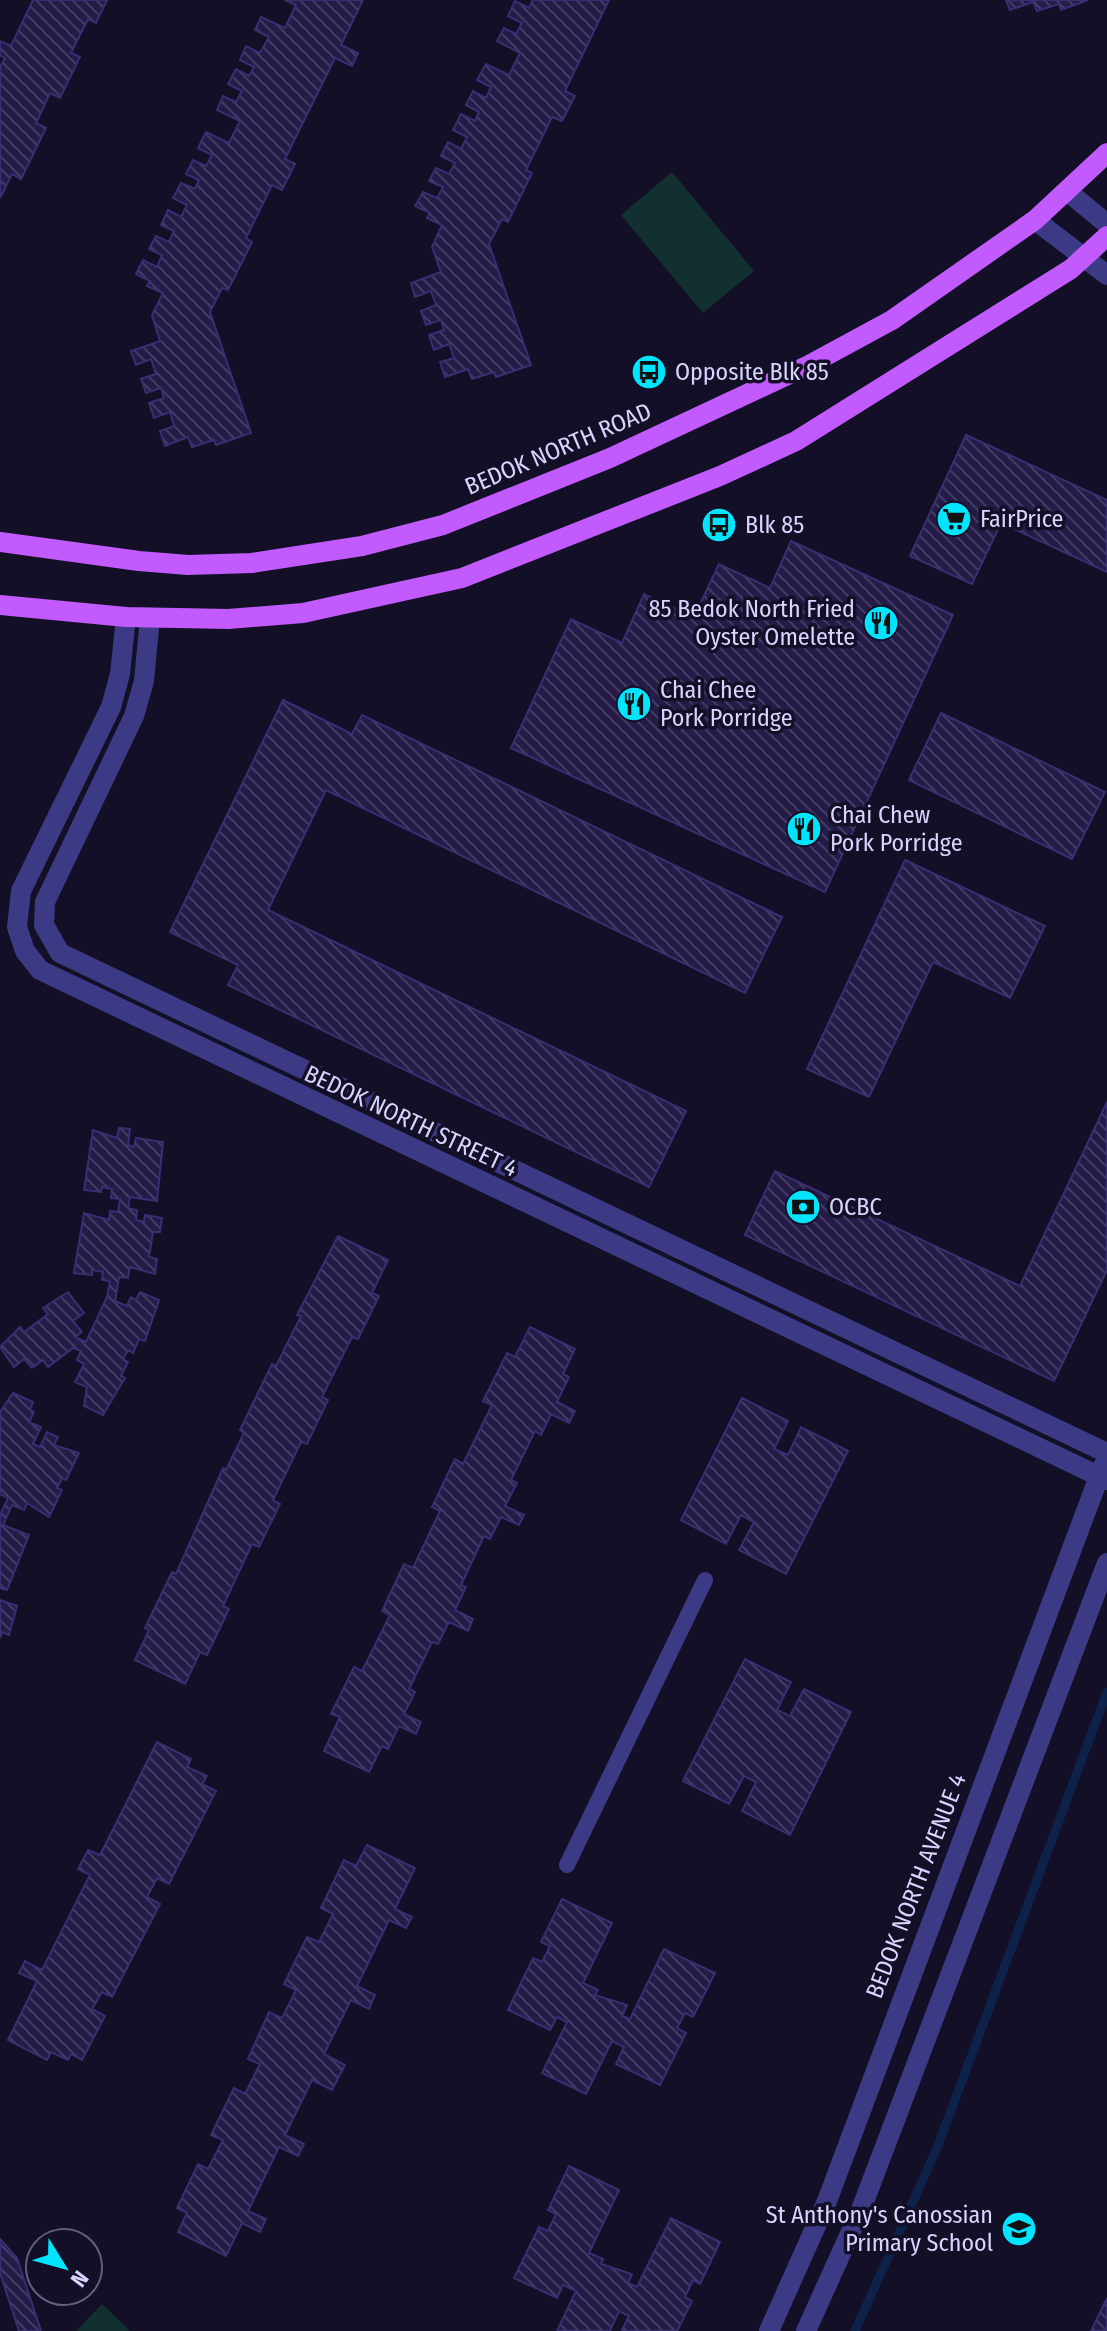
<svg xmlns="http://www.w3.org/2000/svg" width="1107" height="2331" font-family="'Fira Sans Condensed',sans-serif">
	<defs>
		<pattern id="building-back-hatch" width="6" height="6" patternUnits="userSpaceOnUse" patternTransform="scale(2)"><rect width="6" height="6" fill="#241b47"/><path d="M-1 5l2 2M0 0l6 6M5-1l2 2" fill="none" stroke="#433b63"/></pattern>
	</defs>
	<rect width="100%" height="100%" fill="#130f26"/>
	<!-- pitch -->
	<g fill="#12302f">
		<polygon points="672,172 754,271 703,313 621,215"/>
		<polygon points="102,2304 130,2331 76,2331"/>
	</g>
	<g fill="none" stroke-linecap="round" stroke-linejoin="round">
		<!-- stream -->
		<polyline stroke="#0c2248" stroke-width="9" points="855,2331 937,2148 1107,1692"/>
	</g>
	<!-- building -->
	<g fill="url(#building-back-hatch)" stroke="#3b2d73" stroke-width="2">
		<polygon points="33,0 107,0 96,23 88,19 71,53 80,57 60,98 50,93 36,123 46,128 21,179 12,174 0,198 0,67 5,58 0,55 0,41 11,46"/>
		<polygon points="285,0 363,0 341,45 358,53 352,66 335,58 285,159 295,164 282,190 272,185 246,238 252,242 228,290 222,288 210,312 251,433 216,445 214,440 192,447 188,437 165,446 160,431 174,426 170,412 154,418 149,403 164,398 161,388 146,393 141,379 156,374 151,359 136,365 131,351 160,341 152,315 163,293 147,286 150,281 136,274 143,260 157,267 162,255 149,249 156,236 169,242 174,231 161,225 168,210 181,217 187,205 173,198 181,183 195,189 199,180 186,174 193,160 206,166 212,155 198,148 206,132 229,143 240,121 217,110 223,96 236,102 242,91 228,84 236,69 249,76 254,67 240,60 246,46 260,53 269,37 255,30 261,17 285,28 296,5"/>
		<polygon points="533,0 609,0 565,91 575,96 562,121 552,117 526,170 532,173 508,222 502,219 489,244 531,365 496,377 494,372 472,379 468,369 445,377 440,362 454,358 449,344 434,350 429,335 444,330 441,320 426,325 421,311 436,305 431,291 415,297 411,283 441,272 432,247 442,225 427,218 430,213 415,206 423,192 437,198 443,187 429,181 436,168 449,174 455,163 441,156 448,142 461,149 467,137 453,130 461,114 475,121 479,112 466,105 473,91 486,98 491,87 477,80 486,64 509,75 520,53 497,41 504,28 516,34 522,23 508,16 515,1 529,8"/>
		<polygon points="1006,0 1088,0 1061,10 1059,4 1037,11 1033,2 1010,10"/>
		<polygon points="966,435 1107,500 1107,572 1001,523 972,584 910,556"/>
		<polygon points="791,541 953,615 825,892 511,748 571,619 622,643 644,594 694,617 719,564 770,588"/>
		<polygon points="283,700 352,734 362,715 782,917 745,993 326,790 268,910 686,1111 649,1187 228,985 238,965 170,932"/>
		<polygon points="941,713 1105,792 1072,859 909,780"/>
		<polygon points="905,860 1045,926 1010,998 933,962 869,1097 807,1069"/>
		<polygon points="1107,1102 1107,1270 1054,1381 745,1235 775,1171 1020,1286"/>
		<polygon points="119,1128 130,1129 128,1145 134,1147 136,1138 163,1142 157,1201 130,1197 128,1208 137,1210 136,1220 144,1222 145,1215 162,1218 160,1232 153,1232 149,1257 157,1259 155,1274 130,1267 128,1278 119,1277 115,1301 127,1306 131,1297 136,1300 140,1292 159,1300 145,1341 139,1339 133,1353 128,1350 123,1359 128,1362 121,1376 125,1378 103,1415 84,1406 87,1387 75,1382 84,1364 77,1360 81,1351 73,1348 48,1367 43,1360 32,1368 24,1359 14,1367 0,1347 20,1327 24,1332 48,1314 43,1308 68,1292 84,1313 73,1321 82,1332 75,1337 86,1342 107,1297 110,1281 102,1280 103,1272 92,1270 92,1275 74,1273 84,1213 109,1220 110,1211 118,1212 120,1199 111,1198 112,1189 102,1187 101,1192 84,1190 93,1130 117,1138"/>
		<polygon points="338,1236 388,1260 372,1293 379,1296 358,1339 352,1337 322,1397 328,1400 307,1444 301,1442 273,1500 280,1504 259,1547 252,1544 223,1606 229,1609 207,1655 200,1652 185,1684 135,1660 149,1630 145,1628 172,1572 176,1574 223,1468 226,1470 244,1433 240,1430 272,1364 276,1366 301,1316 297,1315"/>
		<polygon points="530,1327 575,1349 563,1374 569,1377 557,1402 575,1411 569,1423 551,1414 541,1435 535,1431 511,1480 517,1483 505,1506 524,1515 519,1525 501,1517 490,1539 484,1536 461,1585 466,1587 455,1610 473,1619 468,1631 449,1622 438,1644 432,1642 409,1689 415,1692 404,1714 421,1722 416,1734 399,1726 388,1749 382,1746 369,1772 324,1751 340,1717 331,1714 354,1667 362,1671 390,1615 382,1611 404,1564 413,1568 440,1511 432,1507 455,1459 463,1464 492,1405 483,1401 507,1353 515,1357"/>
		<polygon points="13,1393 33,1402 30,1410 34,1412 29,1422 41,1427 33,1444 40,1447 47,1432 58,1437 54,1445 79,1453 66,1480 62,1478 57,1488 62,1490 49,1517 27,1503 24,1510 12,1505 3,1525 29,1535 7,1590 0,1588 0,1515 8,1498 0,1494 0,1412"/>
		<polygon points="742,1398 788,1421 774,1449 788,1455 801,1427 848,1451 786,1574 739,1550 754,1522 741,1515 726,1544 681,1520"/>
		<polygon points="0,1600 17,1606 9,1635 2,1632 0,1638"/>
		<polygon points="745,1659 791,1682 777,1710 790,1716 804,1689 851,1712 790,1835 742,1811 756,1782 744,1776 729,1804 683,1781"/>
		<polygon points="157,1742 191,1759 187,1767 207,1776 202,1784 216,1791 169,1884 157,1878 147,1897 160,1904 112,1997 102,1992 92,2009 105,2016 82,2060 71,2054 68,2060 51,2052 47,2060 8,2040 37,1981 19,1973 25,1961 42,1970 90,1875 78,1869 88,1850 100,1855"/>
		<polygon points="367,1845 415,1868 395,1909 412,1917 406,1928 389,1920 357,1986 375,1995 369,2009 351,2000 324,2054 345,2065 332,2090 312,2080 285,2135 304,2144 298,2156 279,2147 248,2211 266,2219 260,2232 242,2223 226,2256 178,2232 187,2213 177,2208 198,2164 208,2169 223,2140 211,2135 234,2088 245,2094 260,2064 248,2059 269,2012 282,2018 296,1990 284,1984 307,1937 319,1942 333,1914 321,1908 344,1860 356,1866"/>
		<polygon points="562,1899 612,1923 583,1983 598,1990 595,1995 627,2005 622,2016 630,2019 664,1949 715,1973 693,2017 685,2013 677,2028 686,2033 660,2085 616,2064 624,2047 612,2041 586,2094 542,2073 567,2022 557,2017 550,2030 508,2010 533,1958 542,1962 550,1946 541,1942"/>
		<polygon points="569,2166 619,2190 589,2253 603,2259 601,2264 632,2274 628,2283 637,2287 671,2218 720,2242 700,2284 693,2280 685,2297 692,2301 677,2331 625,2331 622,2330 629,2316 619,2311 610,2331 557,2331 576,2291 563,2285 557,2298 514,2278 539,2227 548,2231 556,2214 548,2210"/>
		<polygon points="0,2239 17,2258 41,2331 19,2331 0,2273"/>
		<polygon points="1107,2298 1107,2331 1091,2331"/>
	</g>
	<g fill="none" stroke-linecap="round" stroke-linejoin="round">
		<!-- service -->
		<polyline stroke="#3d3a85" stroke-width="16" points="567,1865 705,1580"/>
		<!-- minor -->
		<g stroke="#3d3a85" stroke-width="20">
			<polyline points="1067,191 1107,224"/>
			<polyline points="1035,220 1107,275"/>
			<polyline points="126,617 120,674 111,707 21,891 17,927 25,951 40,970 1107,1480"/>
			<polyline points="150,618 144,681 134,716 45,902 44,925 60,953 1107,1453"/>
			<polyline points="769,2331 827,2201 1103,1466"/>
			<polyline points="806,2331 862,2207 1107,1563"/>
		</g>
		<!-- primary -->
		<g stroke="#c25bff" stroke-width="20">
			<polyline points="0,542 139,561 188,565 252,563 362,546 443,525 610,458 809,365 892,320 1035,220 1107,153"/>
			<polyline points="0,605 126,617 228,619 303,613 462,578 720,476 796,441 1071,269 1107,236"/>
		</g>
	</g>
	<!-- icons -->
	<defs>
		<symbol id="bus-disc" viewBox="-11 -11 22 22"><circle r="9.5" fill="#00e5ff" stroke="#130f26"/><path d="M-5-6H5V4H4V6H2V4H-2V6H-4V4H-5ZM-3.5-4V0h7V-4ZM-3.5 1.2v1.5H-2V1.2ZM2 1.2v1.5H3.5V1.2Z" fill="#111"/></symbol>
		<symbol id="supermarket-disc" viewBox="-11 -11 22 22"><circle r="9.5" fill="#00e5ff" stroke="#130f26"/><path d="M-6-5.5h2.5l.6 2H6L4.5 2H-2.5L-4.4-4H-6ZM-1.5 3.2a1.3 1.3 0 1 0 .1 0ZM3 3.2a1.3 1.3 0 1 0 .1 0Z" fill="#111"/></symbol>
		<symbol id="restaurant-disc" viewBox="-11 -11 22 22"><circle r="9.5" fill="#00e5ff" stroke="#130f26"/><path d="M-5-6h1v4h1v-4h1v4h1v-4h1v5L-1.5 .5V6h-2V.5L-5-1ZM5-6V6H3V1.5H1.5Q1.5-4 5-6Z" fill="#111"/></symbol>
		<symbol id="bank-disc" viewBox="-11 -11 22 22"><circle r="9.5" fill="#00e5ff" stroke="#130f26"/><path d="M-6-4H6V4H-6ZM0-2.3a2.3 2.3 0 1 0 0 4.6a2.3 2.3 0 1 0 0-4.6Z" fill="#111"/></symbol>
		<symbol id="school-disc" viewBox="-11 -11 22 22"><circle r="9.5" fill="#00e5ff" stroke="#130f26"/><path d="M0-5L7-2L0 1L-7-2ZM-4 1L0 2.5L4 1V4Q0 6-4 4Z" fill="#111"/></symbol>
	</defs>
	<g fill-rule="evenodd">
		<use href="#bus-disc" x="629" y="352" width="40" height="40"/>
		<use href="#supermarket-disc" x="934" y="499" width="40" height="40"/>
		<use href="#bus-disc" x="699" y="505" width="40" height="40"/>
		<use href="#restaurant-disc" x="861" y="603" width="40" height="40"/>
		<use href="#restaurant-disc" x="614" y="684" width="40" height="40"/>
		<use href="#restaurant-disc" x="784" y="809" width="40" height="40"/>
		<use href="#bank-disc" x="783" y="1187" width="40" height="40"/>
		<use href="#school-disc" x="999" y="2209" width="40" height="40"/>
	</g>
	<g text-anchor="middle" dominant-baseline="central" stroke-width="7" stroke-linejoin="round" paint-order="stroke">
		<!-- poi labels -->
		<g font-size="24" fill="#d9d4ff" stroke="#130f26" text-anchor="start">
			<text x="675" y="372">Opposite Blk 85</text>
			<text x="980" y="519">FairPrice</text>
			<text x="745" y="525">Blk 85</text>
			<text x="855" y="609" text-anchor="end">85 Bedok North Fried<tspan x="855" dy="28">Oyster Omelette</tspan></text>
			<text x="660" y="690">Chai Chee<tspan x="660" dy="28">Pork Porridge</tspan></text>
			<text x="830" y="815">Chai Chew<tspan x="830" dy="28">Pork Porridge</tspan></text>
			<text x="829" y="1207">OCBC</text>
			<text x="993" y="2215" text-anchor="end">St Anthony's Canossian<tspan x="993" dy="28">Primary School</tspan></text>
		</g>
		<!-- street labels -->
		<g font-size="24" fill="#d9d4ff" stroke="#130f26">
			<text transform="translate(558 449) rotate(-23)">BEDOK NORTH ROAD</text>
			<text transform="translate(411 1121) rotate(25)">BEDOK NORTH STREET 4</text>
			<text transform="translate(916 1886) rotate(-69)">BEDOK NORTH AVENUE 4</text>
		</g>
	</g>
	<!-- north arrow -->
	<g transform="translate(64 2267) rotate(127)"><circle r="38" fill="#130f26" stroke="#625e7d" stroke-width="2"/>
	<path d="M0-6L14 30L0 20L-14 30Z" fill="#00e5ff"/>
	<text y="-12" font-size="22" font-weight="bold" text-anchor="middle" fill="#d9d4ff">N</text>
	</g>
</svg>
